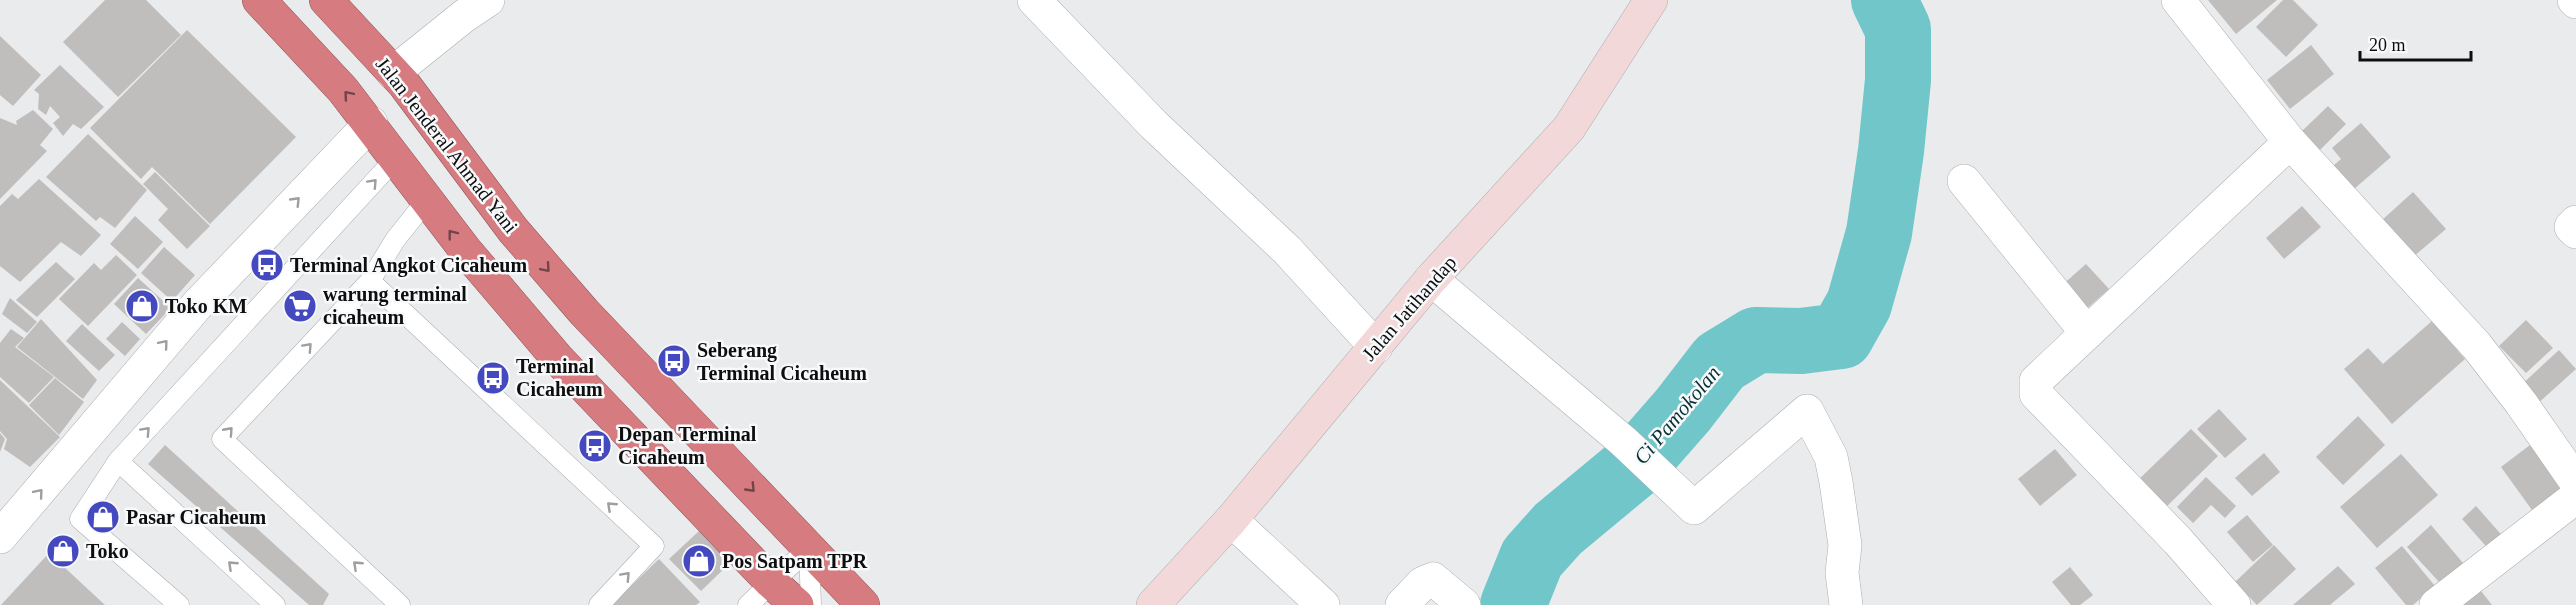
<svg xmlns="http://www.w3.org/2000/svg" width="2576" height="605" font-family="Georgia,serif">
	<rect width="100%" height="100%" fill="#eaebed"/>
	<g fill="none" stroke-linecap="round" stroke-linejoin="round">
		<!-- river -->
		<polyline stroke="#70c6c9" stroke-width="66" points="1513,605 1532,558 1558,529 1634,466 1683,410 1720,362 1756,340 1801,341 1841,336 1859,304 1879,233 1891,151 1898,80 1898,29 1884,0"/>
	</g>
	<!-- building -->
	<g fill="#c0bdbd">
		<polygon points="105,0 146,0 181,35 118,97 63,42"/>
		<polygon points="2208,0 2277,0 2236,34"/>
		<polygon points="2283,0 2293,0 2318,25 2286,57 2256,27"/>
		<polygon points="187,30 296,137 210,224 152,167 141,179 90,128"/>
		<polygon points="0,36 41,75 13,106 0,95"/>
		<polygon points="2311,45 2334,74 2290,109 2267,80"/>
		<polygon points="60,65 104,107 81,129 73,124 63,136 53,123 60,117 50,106 46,115 38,109 39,94 34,90"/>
		<polygon points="2328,106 2346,124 2318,152 2300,133"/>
		<polygon points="33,110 53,129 40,145 47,151 0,199 0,118 17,125 16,121"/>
		<polygon points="2361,123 2391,157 2346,196 2326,172 2341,159 2332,148"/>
		<polygon points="88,134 147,190 115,228 100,217 96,221 46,177"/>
		<polygon points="155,172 210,226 187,249 158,220 168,209 143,184"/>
		<polygon points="39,179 101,235 81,256 61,242 20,282 0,266 0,206 12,194 18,199"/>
		<polygon points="2413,192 2446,229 2413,257 2381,221"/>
		<polygon points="2302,206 2321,227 2284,259 2266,238"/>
		<polygon points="135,216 163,242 138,269 110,244"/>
		<polygon points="164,247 195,275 172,301 141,273"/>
		<polygon points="116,255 137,275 88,326 59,299 94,263 101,270"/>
		<polygon points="56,262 75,279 37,317 16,300"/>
		<polygon points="2086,264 2109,289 2083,312 2060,287"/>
		<polygon points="138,278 171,308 146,334 114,304"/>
		<polygon points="10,298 37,322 27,333 2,314"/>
		<polygon points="41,319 97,380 83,399 17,347"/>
		<polygon points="2526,320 2553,348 2526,373 2499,346"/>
		<polygon points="2432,321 2465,359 2392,424 2344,369 2368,348 2383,364"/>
		<polygon points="122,322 140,339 125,356 106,339"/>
		<polygon points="82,324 115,355 99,371 66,341"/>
		<polygon points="11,329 24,338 15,347 54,377 29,403 0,377 0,343"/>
		<polygon points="2559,350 2576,369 2535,406 2519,387"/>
		<polygon points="55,378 84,402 59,435 29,405"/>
		<polygon points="0,380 60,437 30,467 4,449 7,439 0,431"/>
		<polygon points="2219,409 2247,439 2225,458 2197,429"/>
		<polygon points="2358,416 2385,445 2343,485 2316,457"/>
		<polygon points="2191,429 2218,456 2160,513 2133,485"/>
		<polygon points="0,433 5,439 0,452"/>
		<polygon points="165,445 329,594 323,605 309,605 148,464"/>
		<polygon points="2530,445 2566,495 2537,517 2501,467"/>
		<polygon points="2055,449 2077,475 2040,506 2018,479"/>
		<polygon points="2264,453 2280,472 2252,496 2235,478"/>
		<polygon points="2401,454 2438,495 2377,548 2340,507"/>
		<polygon points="2206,477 2236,506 2225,518 2211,505 2193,523 2177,507"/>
		<polygon points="2476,506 2506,540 2492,553 2462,519"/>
		<polygon points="2247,515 2273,545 2253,562 2227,532"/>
		<polygon points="2431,525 2463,563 2440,583 2407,547"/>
		<polygon points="699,531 730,563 701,591 669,559"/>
		<polygon points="62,538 75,551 64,563 50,550"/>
		<polygon points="2274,545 2296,569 2257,605 2235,582"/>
		<polygon points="2402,546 2435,586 2413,605 2406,605 2375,568"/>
		<polygon points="49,553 105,605 1,605"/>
		<polygon points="659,559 700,602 696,605 611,605"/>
		<polygon points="2338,566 2355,584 2330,605 2293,605"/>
		<polygon points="2070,567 2093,595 2080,605 2071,605 2052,582"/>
		<polygon points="2474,582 2492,605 2451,605"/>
	</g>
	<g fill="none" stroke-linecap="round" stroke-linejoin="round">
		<defs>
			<g id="lane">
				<polyline points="370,281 654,546 599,605"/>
				<polyline points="118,461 80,519 179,605"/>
				<polyline points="809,548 811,605"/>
				<polyline points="275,605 118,461 396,158"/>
				<polyline points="400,605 222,439 370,281 395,240 426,201"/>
				<polyline points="748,605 809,548"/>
			</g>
			<g id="street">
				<polyline points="1034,0 1154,125 1287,250 1376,347"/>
				<polyline points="2178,0 2290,142 2476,345 2521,403 2576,482"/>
				<polyline points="2574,0 2576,2"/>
				<polyline points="393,73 464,16 488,0"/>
				<polyline points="1964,181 2087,333"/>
				<polyline points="2576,222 2571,227 2576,232"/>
				<polyline points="1431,279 1623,441 1694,508 1807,411 1831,457 1836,482 1845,545 1842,573 1846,605"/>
				<polyline points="1231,520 1323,605"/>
				<polyline points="0,537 198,304 371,123"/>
				<polyline points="1402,605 1423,583 1433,579 1464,605"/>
				<polyline points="2234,605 2178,541 2036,394 2036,381 2290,142"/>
				<polyline points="2436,605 2576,497"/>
			</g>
			<polyline id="secondary" points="1153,605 1231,520 1431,279 1569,128 1651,0"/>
			<g id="highway">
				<polyline points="259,0 343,90 466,251 558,359 771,582 797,605"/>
				<polyline points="326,0 404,84 513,230 584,312 863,605"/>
			</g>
		</defs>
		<!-- lane casing -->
		<use href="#lane" stroke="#acadaf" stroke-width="21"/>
		<!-- street casing -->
		<use href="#street" stroke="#acadaf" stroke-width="34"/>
		<!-- secondary casing -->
		<use href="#secondary" stroke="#acadaf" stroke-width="34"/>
		<!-- highway casing -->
		<use href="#highway" stroke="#905658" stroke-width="34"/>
		<!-- lane -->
		<use href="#lane" stroke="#fff" stroke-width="20"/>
		<!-- street -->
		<use href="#street" stroke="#fff" stroke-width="33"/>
		<!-- secondary -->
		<use href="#secondary" stroke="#f3d8d9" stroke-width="33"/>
		<!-- highway -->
		<use href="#highway" stroke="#d67c80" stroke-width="33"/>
	</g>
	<!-- one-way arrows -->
	<defs><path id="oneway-chevron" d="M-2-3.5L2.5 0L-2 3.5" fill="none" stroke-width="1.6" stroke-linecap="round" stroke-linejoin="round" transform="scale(1.5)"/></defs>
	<g stroke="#724548">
		<use href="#oneway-chevron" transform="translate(348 95) rotate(-130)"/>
		<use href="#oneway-chevron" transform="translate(452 234) rotate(-128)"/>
		<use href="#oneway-chevron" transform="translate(546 268) rotate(49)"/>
		<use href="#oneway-chevron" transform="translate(751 488) rotate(46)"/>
	</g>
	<g stroke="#9f9f9f">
		<use href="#oneway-chevron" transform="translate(373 183) rotate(-47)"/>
		<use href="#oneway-chevron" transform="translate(296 201) rotate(-46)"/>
		<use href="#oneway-chevron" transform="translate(164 344) rotate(-50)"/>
		<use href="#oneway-chevron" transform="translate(308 347) rotate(-47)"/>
		<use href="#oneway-chevron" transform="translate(146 431) rotate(-47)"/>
		<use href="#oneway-chevron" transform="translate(229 431) rotate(-48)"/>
		<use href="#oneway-chevron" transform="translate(39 493) rotate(-50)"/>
		<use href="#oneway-chevron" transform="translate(611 506) rotate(-137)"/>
		<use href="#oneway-chevron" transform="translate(232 565) rotate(-137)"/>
		<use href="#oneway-chevron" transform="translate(357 565) rotate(-137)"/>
		<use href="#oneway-chevron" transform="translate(626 576) rotate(-47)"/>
	</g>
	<!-- icons -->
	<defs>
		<symbol id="bus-disc" viewBox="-11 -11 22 22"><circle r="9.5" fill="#4549bf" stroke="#f7f9fb"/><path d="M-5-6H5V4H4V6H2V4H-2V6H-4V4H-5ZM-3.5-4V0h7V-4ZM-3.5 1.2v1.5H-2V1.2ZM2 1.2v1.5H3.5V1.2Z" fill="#fff"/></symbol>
		<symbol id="shop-disc" viewBox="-11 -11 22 22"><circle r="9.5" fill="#4549bf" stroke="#f7f9fb"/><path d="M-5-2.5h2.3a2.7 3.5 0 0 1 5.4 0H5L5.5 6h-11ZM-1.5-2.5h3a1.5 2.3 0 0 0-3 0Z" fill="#fff"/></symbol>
		<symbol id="supermarket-disc" viewBox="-11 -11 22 22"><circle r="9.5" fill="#4549bf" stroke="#f7f9fb"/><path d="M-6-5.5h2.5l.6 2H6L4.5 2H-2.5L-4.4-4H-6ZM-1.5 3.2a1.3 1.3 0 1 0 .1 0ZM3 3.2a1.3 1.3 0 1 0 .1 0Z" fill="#fff"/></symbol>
	</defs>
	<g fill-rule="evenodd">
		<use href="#bus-disc" x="248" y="246" width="38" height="38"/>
		<use href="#shop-disc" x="123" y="287" width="38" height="38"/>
		<use href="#supermarket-disc" x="281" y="287" width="38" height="38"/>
		<use href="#bus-disc" x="655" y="342" width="38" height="38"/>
		<use href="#bus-disc" x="474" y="359" width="38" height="38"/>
		<use href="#bus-disc" x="576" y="427" width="38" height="38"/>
		<use href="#shop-disc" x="84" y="498" width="38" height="38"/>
		<use href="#shop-disc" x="44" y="532" width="38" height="38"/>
		<use href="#shop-disc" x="680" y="542" width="38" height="38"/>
	</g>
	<g text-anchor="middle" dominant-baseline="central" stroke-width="5" stroke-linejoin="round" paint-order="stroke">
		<!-- street labels -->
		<g font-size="20" fill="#0e0e0f" stroke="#f7f9fb">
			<text transform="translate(447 145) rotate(52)">Jalan Jenderal Ahmad Yani</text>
			<text transform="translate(1409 308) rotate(-49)">Jalan Jatihandap</text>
		</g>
		<!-- poi labels -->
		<g font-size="20" font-weight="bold" fill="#0e0e0f" stroke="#f7f9fb" text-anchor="start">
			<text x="290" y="265">Terminal Angkot Cicaheum</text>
			<text x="323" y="294">warung terminal<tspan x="323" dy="23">cicaheum</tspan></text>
			<text x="165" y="306">Toko KM</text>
			<text x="697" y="350">Seberang<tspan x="697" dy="23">Terminal Cicaheum</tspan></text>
			<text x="516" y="366">Terminal<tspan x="516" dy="23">Cicaheum</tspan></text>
			<text x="618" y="434">Depan Terminal<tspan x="618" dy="23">Cicaheum</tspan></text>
			<text x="126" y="517">Pasar Cicaheum</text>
			<text x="86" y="551">Toko</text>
			<text x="722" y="561">Pos Satpam TPR</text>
		</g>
		<!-- water labels -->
		<g font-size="21" font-style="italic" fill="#043032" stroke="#f7f9fb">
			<text transform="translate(1677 415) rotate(-50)">Ci Pamokolan</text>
		</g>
	</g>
	<!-- scale -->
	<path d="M2360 51v9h111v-9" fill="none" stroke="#0e0e0f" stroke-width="3"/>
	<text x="2369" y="51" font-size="18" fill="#0e0e0f" stroke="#f7f9fb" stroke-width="4.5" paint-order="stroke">20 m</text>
</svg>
